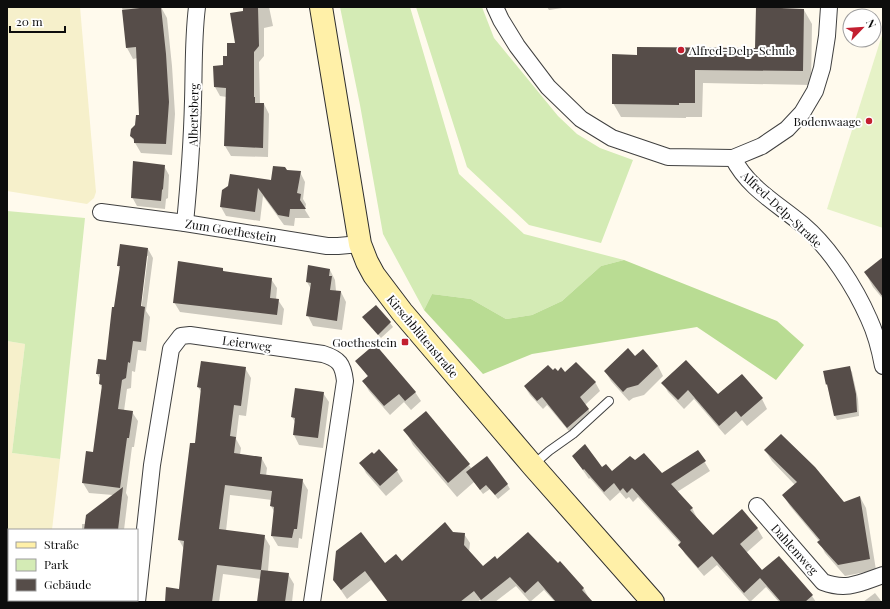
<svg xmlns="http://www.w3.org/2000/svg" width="890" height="609" font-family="'Playfair Display',serif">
	<rect width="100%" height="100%" fill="#fffaed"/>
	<!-- farmland -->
	<g fill="#f6f0cb">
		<polygon points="7,7 80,7 96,192 94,198 87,204 7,191"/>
		<polygon points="7,341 25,344 12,453 60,459 52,530 9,530 9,600 44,600 44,602 7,602"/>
	</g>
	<!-- green -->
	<g fill="#d4ebb5">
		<polygon points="340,7 410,7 459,174 524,234 624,260 601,266 562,301 532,315 506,319 471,299 432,294 424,310 383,234 360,105"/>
		<polygon points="416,7 482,7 494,38 558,116 577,134 600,148 633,160 601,243 529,225 467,167"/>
		<polygon points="7,211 85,218 60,459 12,453 25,344 7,341"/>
	</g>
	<!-- forest -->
	<polygon fill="#b9dc93" points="624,260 777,321 804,345 776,380 697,327 532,354 483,374 424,310 432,294 471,299 506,319 532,315 562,301 601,266"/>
	<!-- pitch -->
	<polygon fill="#e6f2c7" points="883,32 883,228 827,209"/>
	<!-- shadow -->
	<g fill="#0003" fill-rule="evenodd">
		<polygon points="122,7 161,7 167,18 172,66 175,114 172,155 141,153 131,136 140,117 138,58 133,59 127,48"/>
		<polygon points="244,7 269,7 273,26 264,28 264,56 259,62 260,104 264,104 269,114 268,157 231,156 225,146 227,97 220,96 215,87 228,57 237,43 245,11"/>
		<polygon points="547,7 569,7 549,10"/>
		<polygon points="757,7 783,7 783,10 804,10 812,24 811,85 703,83 702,117 686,117 686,118 621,117 613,103 638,56 756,49"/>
		<polygon points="164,166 169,175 168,198 166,199 165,209 137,206 132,197"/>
		<polygon points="286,170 300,172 305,182 303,199 306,204 305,210 310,218 295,218 294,226 284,225 263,196 260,221 226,216 221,207 272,181"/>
		<path d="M148,249L153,258L146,311L150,317L146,351L138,350L135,372L132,371L131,388L127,389L124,411L132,412L138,421L134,447H132L126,493L128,497L124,530H82V524H86L113,495L89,493L83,483L94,453L102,388L100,384V379L97,374L107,361L120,269L118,266ZM146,256H148L141,311H139Z"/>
		<polygon points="883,258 883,299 873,287 865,272"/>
		<polygon points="222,269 225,273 271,279 277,288 276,300 278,300 284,309 282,325 180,312 174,302"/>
		<polygon points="330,270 335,280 336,291 341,292 346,302 342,330 313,326 308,316 311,289 307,282"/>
		<polygon points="363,317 390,323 393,327 381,338"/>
		<polygon points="635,358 658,366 663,376 644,395 633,398 629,401 611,381 605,371"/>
		<polygon points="357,361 415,392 421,401 411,410 404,402 390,415 369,391 364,382 368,377"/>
		<polygon points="849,367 852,372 858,399 859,416 837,420 835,416 824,372"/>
		<polygon points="245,368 251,378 246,416 239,415 236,439 241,448 240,455 261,457 267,468 266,476 302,480 308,490 302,539 299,538 298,548 278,546 272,536 275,513 271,506 272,500 230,495 226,531 264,536 270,546 268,571 288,574 294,584 292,602 258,602 261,579 223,574 219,602 166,602 180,590 184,549 179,540 191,444 196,444 202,393 198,387"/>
		<polygon points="553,372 565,373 595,382 600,391 585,405 594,418 573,436 547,405 543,409 530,395 525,387"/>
		<polygon points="741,375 762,399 767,409 747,426 742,420 725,435 694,399 684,409 668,392 663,383 718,396"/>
		<polygon points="323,393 329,402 323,448 299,445 294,435 295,422 292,417"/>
		<polygon points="426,412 472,469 507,484 510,489 498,499 490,489 483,494 474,482 457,497 413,445 405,430"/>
		<polygon points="379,450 397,471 403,481 386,496 366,473 361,463"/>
		<polygon points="765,450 844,503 860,497 866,508 876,570 845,576 825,553 819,541 790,506 783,495 795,485 772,461"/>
		<polygon points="698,451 710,471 677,492 692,508 697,518 713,537 757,528 763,538 746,553 762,571 812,596 816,602 779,602 766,587 750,602 717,565 704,576 685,554 680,545 681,544 638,497 633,502 629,497 626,499 620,492 610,501 590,478 589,479 573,456 612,473 635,462 662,474"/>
		<polygon points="453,533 464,534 470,543 469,552 483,567 497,560 558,564 560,563 584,589 591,602 555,602 544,590 530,602 516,586 495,602 482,602 480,600 477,602 388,602 371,580 347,599 334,580 385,564 402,563"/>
		<polygon points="875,593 882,602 863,602"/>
		<polygon points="78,600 115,600 115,602 77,602"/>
	</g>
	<!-- building -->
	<g fill="#564d49">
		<polygon points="149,7 161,7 166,54 169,102 166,144 134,143 134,139 130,136 131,129 135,125 136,115 139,115 136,47 126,48 122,10"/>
		<polygon points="243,7 258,7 259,46 254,52 254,97 255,97 255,103 264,103 263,148 224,146 226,88 214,87 213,66 223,65 223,56 227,56 227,43 235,43 230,13 243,11"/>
		<polygon points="756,7 804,9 803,71 695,70 695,103 679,103 679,105 612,104 612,54 637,55 637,47 755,48"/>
		<polygon points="133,161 165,165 163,189 162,190 161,201 131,198"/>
		<polygon points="273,166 285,167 287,170 301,171 297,193 301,194 300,200 306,209 290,209 289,217 278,215 258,188 255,212 220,207 222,190 228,186 230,174 271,180"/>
		<polygon points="120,244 148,248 141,306 145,307 141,342 133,341 130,363 128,362 126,378 122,380 118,409 133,411 129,438 127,438 120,488 82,483 86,451 93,452 102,385 99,384 100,374 96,374 98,359 106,360 112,307 114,307 120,266 117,266"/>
		<polygon points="883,257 883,297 864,272"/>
		<polygon points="178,261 223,268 223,271 272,278 270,298 279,299 277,315 173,303"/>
		<polygon points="308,265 330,269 329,276 332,276 330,290 341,291 337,321 306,316 311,283 306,282"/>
		<polygon points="376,305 391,322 378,335 362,317"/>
		<polygon points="375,344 416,392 405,401 399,394 384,406 362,381 368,376 355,361"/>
		<polygon points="628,348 635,356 643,349 658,366 638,385 627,388 623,392 604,371"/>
		<polygon points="686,360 718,394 742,374 763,398 741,417 736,411 719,426 688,390 678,400 661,383"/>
		<polygon points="201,361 246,367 241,406 234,405 230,436 236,437 234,453 262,457 260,474 303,479 297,529 294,529 292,538 271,536 274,507 270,506 272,491 225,485 219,529 265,535 261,570 289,573 285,602 257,602 261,570 217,565 212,602 165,602 166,587 179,589 184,541 178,540 190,443 195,443 201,388 197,387"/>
		<polygon points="576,362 596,382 580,397 589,409 567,428 542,397 537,401 524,386 548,365 553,370 555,368 558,371 561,367 565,372"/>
		<polygon points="850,366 856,394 857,412 834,416 827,384 826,385 823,371"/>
		<polygon points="295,388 324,392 318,438 293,435 295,418 291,417"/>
		<polygon points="426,411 470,464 448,483 403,430"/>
		<polygon points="781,434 815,467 844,502 860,496 870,559 838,565 817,542 820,540 782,495 797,482 764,450"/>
		<polygon points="585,444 602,467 606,464 612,471 630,456 635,460 644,453 662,473 698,450 706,461 671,484 693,508 690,510 713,535 742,509 758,528 740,544 762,570 779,556 813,595 805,602 781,602 760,578 744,593 712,556 698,568 678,545 681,542 632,488 627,493 623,488 620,491 614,483 604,492 584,469 583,470 572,456"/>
		<polygon points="379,449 398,470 380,486 359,463 372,452 374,454"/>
		<polygon points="487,456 508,484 495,495 486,485 480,490 466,472"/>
		<polygon points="123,487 118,530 84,530 86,515"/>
		<polygon points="445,522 453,532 465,533 464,545 483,566 495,556 497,559 528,532 558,563 560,561 584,588 582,590 593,602 556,602 538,581 525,593 510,577 481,600 474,591 460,602 388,602 365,571 341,590 333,580 336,551 361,532 385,563 396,554 402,561"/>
	</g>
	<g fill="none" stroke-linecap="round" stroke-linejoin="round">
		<defs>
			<polyline id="service" points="533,465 549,451 573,434 609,401"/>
			<g id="minor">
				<polyline points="495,7 501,20 517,46 548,87 581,119 612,138 668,157 733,158 762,146 787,129 802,113 815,91 822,68 827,36 829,7"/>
				<path d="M733,158C748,188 778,204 803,225C830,248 855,287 869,319C876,334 880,350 883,366"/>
				<polyline points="101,212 185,223 327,246 338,246 360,244"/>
				<path d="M185,223C189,182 192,142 193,101C194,70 193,39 197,7"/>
				<path d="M757,506L823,582C847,591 860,583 883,575"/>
				<path d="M137,602L152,465L171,349L181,336L190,335L323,354C339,359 343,364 345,381L312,602"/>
			</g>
			<polyline id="secondary" points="321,7 360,244 367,262 374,275 402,312 533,466 653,602"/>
		</defs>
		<!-- service casing -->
		<use href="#service" stroke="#404040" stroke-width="10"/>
		<!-- minor casing -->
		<use href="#minor" stroke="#404040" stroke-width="18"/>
		<!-- secondary casing -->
		<use href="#secondary" stroke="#2f2f2f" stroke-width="24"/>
		<!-- service -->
		<use href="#service" stroke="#fff" stroke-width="8"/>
		<!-- minor -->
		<use href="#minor" stroke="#fff" stroke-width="16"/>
		<!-- secondary -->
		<use href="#secondary" stroke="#fff0a8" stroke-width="22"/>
	</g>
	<!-- markers -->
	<g fill="#c31f30" stroke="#fff" stroke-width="1.5">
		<circle cx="681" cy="50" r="4"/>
		<circle cx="869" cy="121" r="4"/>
		<rect x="401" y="338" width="8" height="8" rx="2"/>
	</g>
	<g text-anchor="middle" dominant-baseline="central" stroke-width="4" stroke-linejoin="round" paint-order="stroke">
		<!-- poi labels -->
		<g font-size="12" fill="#0d0d0d" stroke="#fff" text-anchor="end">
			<text x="689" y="50" text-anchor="start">Alfred-Delp-Schule</text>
			<text x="861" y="121">Bodenwaage</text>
			<text x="397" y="342">Goethestein</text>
		</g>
		<!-- street labels -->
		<g font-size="12" fill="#0d0d0d" stroke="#fff">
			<text transform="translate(193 115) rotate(-89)">Albertsberg</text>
			<text transform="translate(782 209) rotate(43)">Alfred-Delp-Straße</text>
			<text transform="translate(231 230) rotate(9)">Zum Goethestein</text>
			<text transform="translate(423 336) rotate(50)">Kirschblütenstraße</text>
			<text transform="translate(247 343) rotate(8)">Leierweg</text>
			<text transform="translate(795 549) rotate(48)">Dahlemweg</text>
		</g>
	</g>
	<!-- border -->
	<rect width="890" height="609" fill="none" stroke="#0d0d0d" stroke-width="16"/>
	<!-- legend -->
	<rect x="8" y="529" width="130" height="72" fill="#ffffff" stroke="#9e9e9e"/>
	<rect x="16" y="542" width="20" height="6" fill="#fff0a8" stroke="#9e9e9e"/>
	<text x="44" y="549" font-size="12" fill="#0d0d0d">Straße</text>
	<rect x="16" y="559" width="20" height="12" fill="#d4ebb5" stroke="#9e9e9e"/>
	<text x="44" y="569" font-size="12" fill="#0d0d0d">Park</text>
	<rect x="16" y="579" width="20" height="12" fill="#564d49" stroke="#9e9e9e"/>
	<text x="44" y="589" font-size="12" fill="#0d0d0d">Gebäude</text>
	<!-- north arrow -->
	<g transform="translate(862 28) rotate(65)"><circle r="19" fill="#ffffff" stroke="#9e9e9e"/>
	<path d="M0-3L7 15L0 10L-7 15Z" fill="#c31f30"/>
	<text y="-6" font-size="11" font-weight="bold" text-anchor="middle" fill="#0d0d0d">N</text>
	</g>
	<!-- scale -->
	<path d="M10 26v6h55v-6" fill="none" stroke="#0d0d0d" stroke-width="2"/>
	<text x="16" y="26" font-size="12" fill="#0d0d0d" stroke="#ffffff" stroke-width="3" paint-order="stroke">20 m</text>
</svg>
